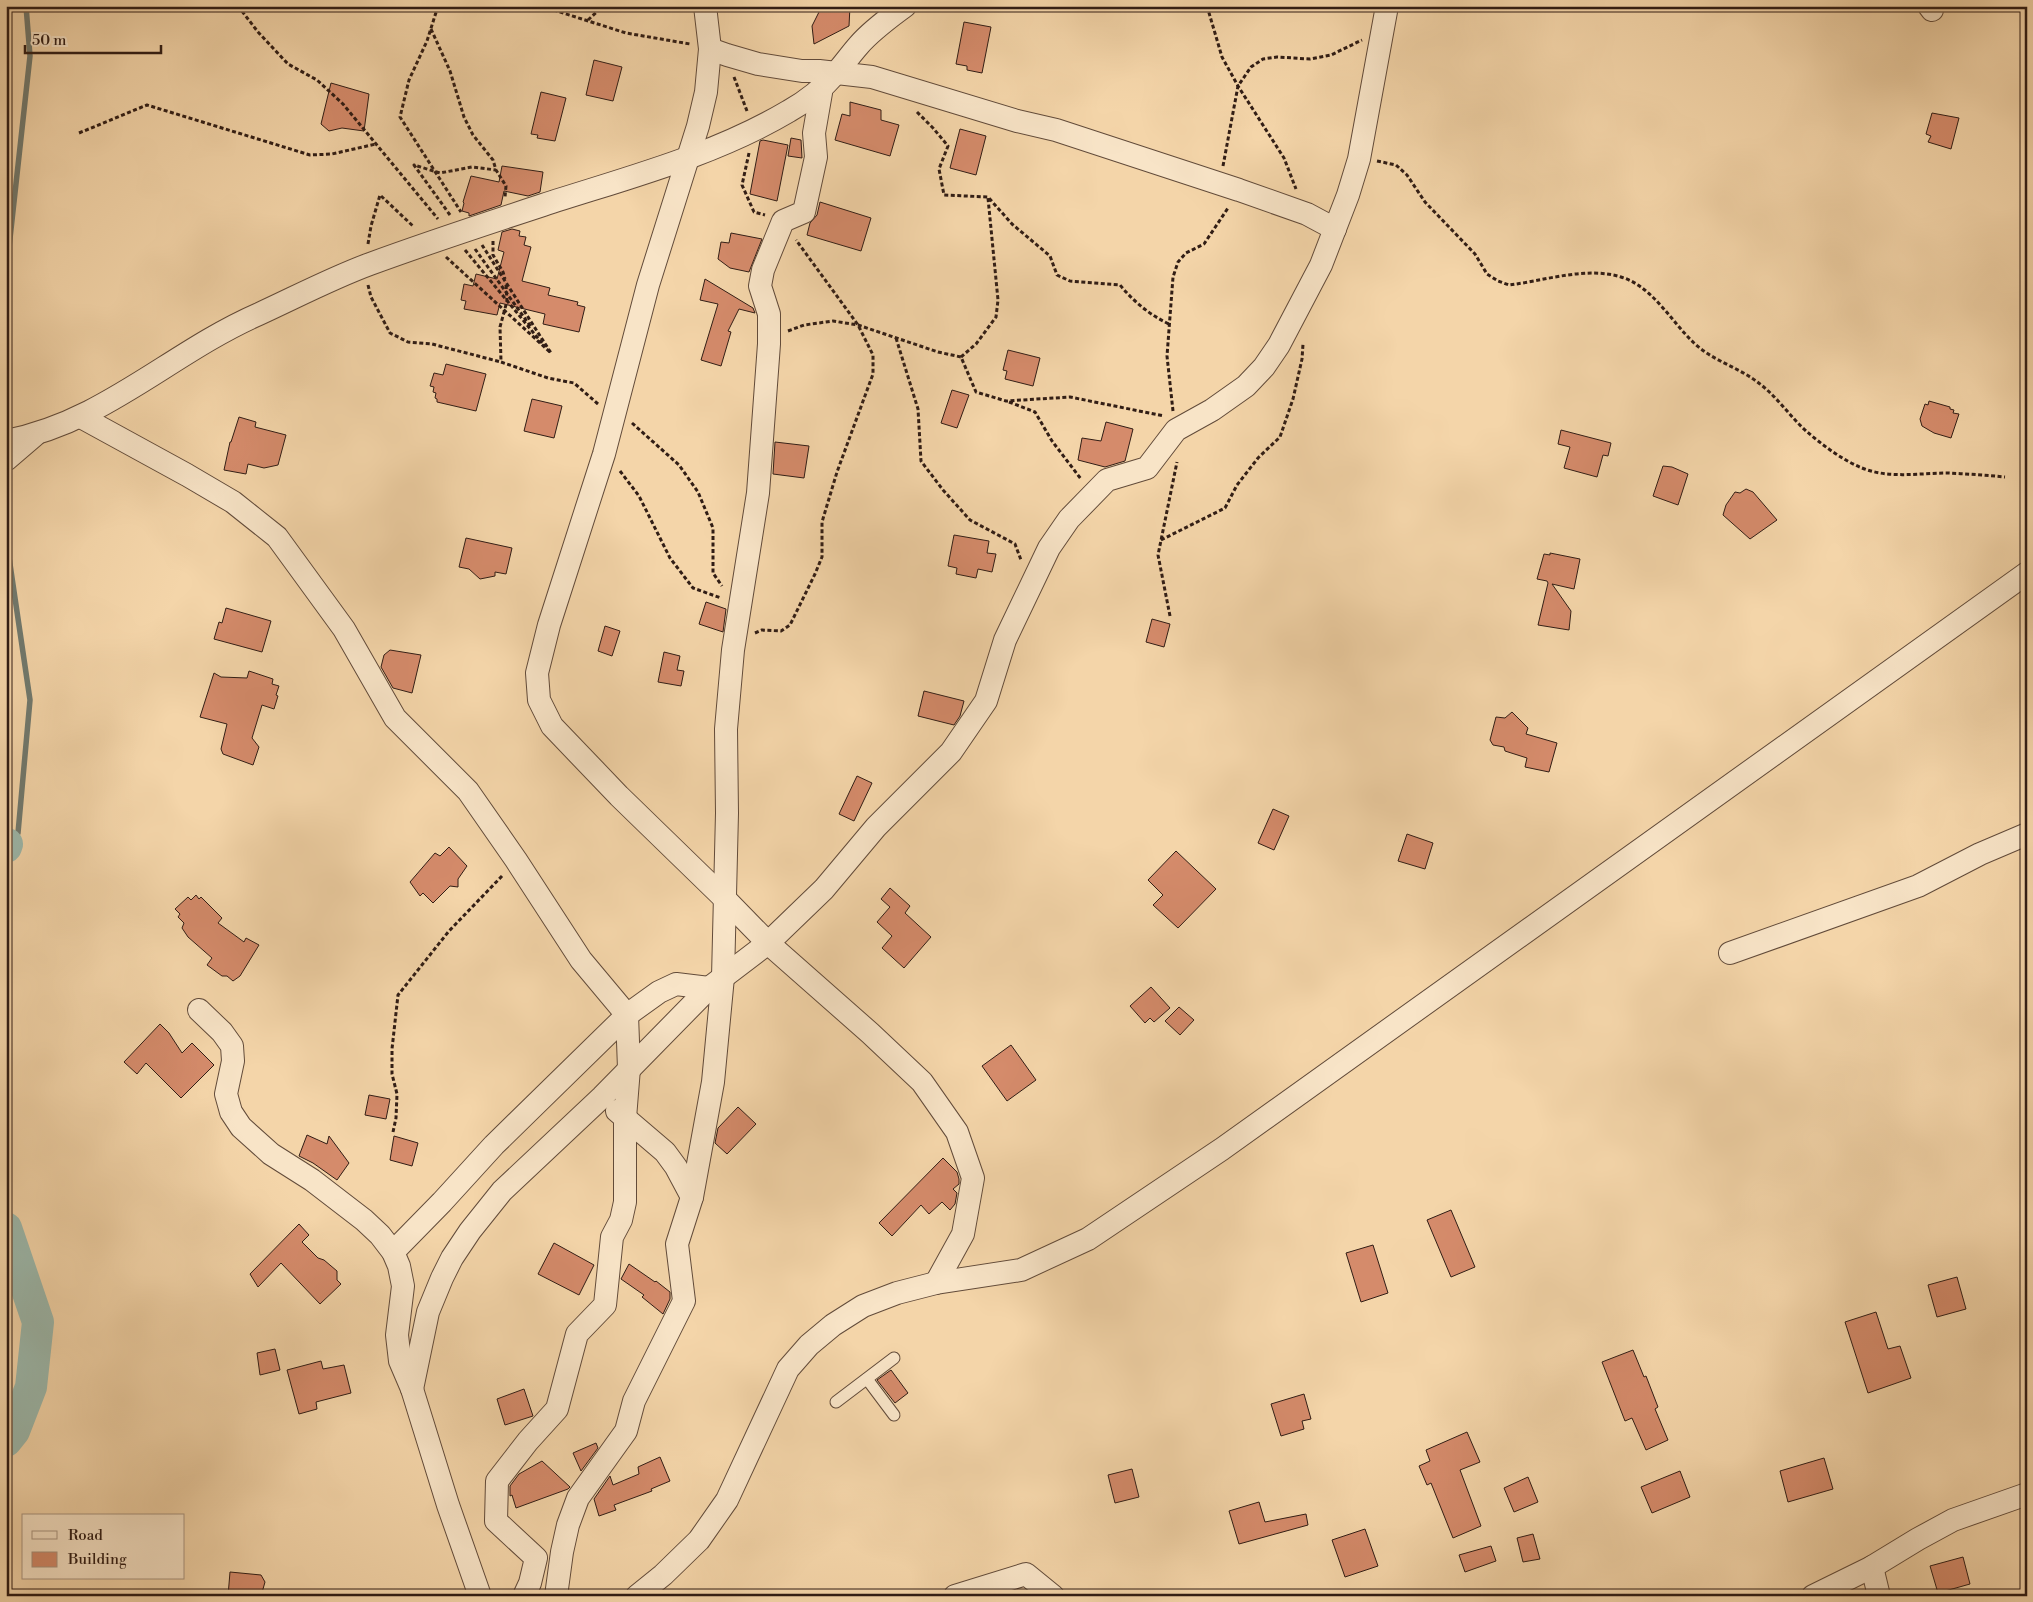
<svg xmlns="http://www.w3.org/2000/svg" width="2033" height="1602" font-family="'Libre Bodoni',serif">
	<rect width="100%" height="100%" fill="#f4d5a9"/>
	<filter id="stains"><feTurbulence type="fractalNoise" baseFrequency=".004" numOctaves="4"/><feColorMatrix values="0 0 0 0 .2 0 0 0 0 .09 0 0 0 0 .02 0 0 0 .5 -.17"/></filter>
	<radialGradient id="worn" r=".72"><stop offset=".6" stop-color="#630" stop-opacity="0"/><stop offset="1" stop-color="#630" stop-opacity=".3"/></radialGradient>
	<g fill="none" stroke-linecap="round" stroke-linejoin="round">
		<!-- stream -->
		<g stroke="#717a6f" stroke-width="5.5">
			<polyline points="6,275 30,56 26,6"/>
			<polyline points="6,537 30,700 18,833 6,845"/>
		</g>
		<!-- river -->
		<g stroke="#9cb8ab" stroke-width="32">
			<polyline points="6,847 7,844"/>
			<polyline points="6,1228 38,1322 31,1387 14,1431 6,1441"/>
		</g>
	</g>
	<!-- building -->
	<g fill="#d58b6b" stroke="#311d15">
		<polygon points="826,6 850,6 849,26 814,44 812,26 820,10"/>
		<polygon points="964,22 991,27 982,73 967,70 967,66 956,64"/>
		<polygon points="594,60 622,67 613,101 586,95"/>
		<polygon points="331,83 369,94 364,131 342,128 329,131 321,124"/>
		<polygon points="541,92 566,98 555,141 537,138 538,135 531,134"/>
		<polygon points="850,102 881,110 881,120 899,125 890,156 835,140 842,114 850,116"/>
		<polygon points="1932,113 1959,118 1951,149 1928,142 1931,136 1926,134"/>
		<polygon points="960,129 986,136 976,175 950,168"/>
		<polygon points="791,138 801,140 802,158 788,156"/>
		<polygon points="763,140 788,145 777,201 750,194 760,141"/>
		<polygon points="502,166 543,172 540,192 528,196 504,191 501,205 469,216 469,213 462,211 464,203 463,202 471,176 499,182"/>
		<polygon points="820,202 871,218 861,251 807,235 810,223 817,215"/>
		<polygon points="512,229 520,231 519,236 526,237 524,245 531,247 522,281 550,288 548,295 578,302 577,305 585,307 579,332 543,324 545,314 500,303 497,315 464,309 466,301 461,300 464,284 473,286 476,274 497,279 504,252 498,250 502,232"/>
		<polygon points="731,233 762,239 749,272 730,268 718,259 721,242 729,243"/>
		<polygon points="705,279 753,308 755,313 739,309 728,331 731,332 721,366 701,360 718,304 700,300"/>
		<polygon points="1008,350 1040,358 1033,386 1005,379 1007,371 1003,370"/>
		<polygon points="446,364 486,374 476,411 437,402 437,399 435,398 436,393 433,392 434,387 430,386 434,373 443,375"/>
		<polygon points="952,390 969,395 957,428 941,423"/>
		<polygon points="532,399 562,406 554,438 524,431"/>
		<polygon points="1929,401 1950,407 1950,409 1954,410 1953,413 1959,414 1951,438 1934,433 1922,426 1920,419 1925,404 1928,405"/>
		<polygon points="239,417 256,422 255,427 286,435 278,465 264,468 248,464 246,474 224,470 230,442 231,442"/>
		<polygon points="1106,422 1133,429 1125,461 1105,467 1078,460 1082,438 1101,441"/>
		<polygon points="1561,430 1611,443 1608,456 1603,455 1597,477 1564,468 1570,447 1558,444"/>
		<polygon points="775,442 809,446 804,478 773,474"/>
		<polygon points="1663,466 1672,467 1688,474 1678,505 1653,496"/>
		<polygon points="1746,489 1753,492 1777,520 1750,539 1723,515 1726,505 1735,492 1740,493"/>
		<polygon points="954,535 989,541 987,553 996,554 992,572 978,569 976,578 956,574 957,568 948,566"/>
		<polygon points="466,538 512,548 506,574 495,572 495,576 480,579 469,569 459,567"/>
		<polygon points="1550,553 1580,559 1574,589 1552,584 1571,611 1569,630 1538,625 1548,583 1547,581 1537,579 1544,554 1550,555"/>
		<polygon points="706,602 726,609 723,632 699,624"/>
		<polygon points="226,608 271,621 262,652 214,639 219,622 222,623"/>
		<polygon points="1152,619 1170,624 1164,647 1146,642"/>
		<polygon points="605,626 620,631 612,656 598,651"/>
		<polygon points="390,650 421,655 412,693 393,688 381,667 384,655"/>
		<polygon points="664,652 680,656 677,670 684,671 681,686 658,682"/>
		<polygon points="249,671 273,679 272,684 279,686 276,695 278,696 274,709 262,705 252,738 259,747 253,765 223,754 221,749 227,724 200,717 214,673 221,677 247,678"/>
		<polygon points="924,691 964,701 960,716 954,725 918,716"/>
		<polygon points="1512,712 1528,728 1526,734 1557,743 1549,772 1525,767 1527,758 1505,751 1504,747 1493,745 1490,740 1496,717 1505,718"/>
		<polygon points="857,776 872,783 854,821 839,814"/>
		<polygon points="1273,809 1289,816 1274,850 1258,843"/>
		<polygon points="1407,834 1433,843 1425,869 1398,861"/>
		<polygon points="449,847 467,866 458,879 458,887 450,886 433,903 423,893 420,896 410,882 435,853 440,856"/>
		<polygon points="1176,851 1216,889 1178,928 1153,905 1163,895 1148,880"/>
		<polygon points="890,888 910,906 905,913 931,937 904,968 882,948 892,936 877,922 890,907 881,899"/>
		<polygon points="196,895 199,899 201,897 222,918 218,923 244,942 246,938 259,945 240,976 233,981 227,976 222,976 207,965 212,958 188,937 182,928 184,923 178,917 180,914 175,909 188,897 191,900"/>
		<polygon points="1151,987 1170,1008 1154,1022 1150,1018 1145,1023 1130,1006"/>
		<polygon points="1179,1007 1194,1020 1180,1035 1165,1021"/>
		<polygon points="160,1024 169,1033 182,1053 192,1043 214,1065 181,1098 146,1063 137,1074 124,1062"/>
		<polygon points="1011,1045 1036,1080 1007,1101 982,1066"/>
		<polygon points="369,1095 390,1099 386,1119 365,1115"/>
		<polygon points="738,1107 756,1124 727,1154 715,1143 718,1128"/>
		<polygon points="307,1135 327,1144 329,1136 349,1163 337,1180 313,1163 299,1156"/>
		<polygon points="394,1136 418,1143 412,1166 390,1160"/>
		<polygon points="943,1158 957,1172 959,1179 959,1184 953,1189 957,1193 955,1204 950,1210 942,1202 929,1214 921,1205 892,1236 879,1223"/>
		<polygon points="1451,1210 1475,1267 1451,1277 1427,1220"/>
		<polygon points="299,1224 309,1235 302,1242 318,1258 324,1260 337,1271 337,1280 341,1284 320,1304 281,1263 258,1287 250,1274"/>
		<polygon points="554,1243 594,1265 579,1295 538,1274"/>
		<polygon points="1373,1245 1388,1293 1361,1302 1346,1253"/>
		<polygon points="629,1264 655,1282 656,1281 670,1292 670,1299 663,1314 642,1297 644,1295 621,1279"/>
		<polygon points="1957,1277 1966,1309 1937,1317 1928,1285"/>
		<polygon points="1876,1312 1888,1349 1900,1346 1911,1378 1868,1393 1845,1322"/>
		<polygon points="275,1349 280,1370 260,1375 257,1353"/>
		<polygon points="1633,1350 1644,1377 1646,1376 1658,1407 1655,1409 1668,1440 1646,1450 1632,1418 1625,1421 1602,1362"/>
		<polygon points="321,1361 323,1369 344,1365 351,1393 316,1402 317,1409 299,1414 287,1370"/>
		<polygon points="891,1370 908,1393 895,1403 877,1380"/>
		<polygon points="524,1389 533,1416 505,1425 497,1399"/>
		<polygon points="1304,1394 1311,1419 1302,1421 1304,1429 1281,1436 1271,1404"/>
		<polygon points="1467,1432 1480,1462 1460,1470 1481,1526 1453,1538 1431,1483 1427,1485 1419,1466 1430,1461 1426,1450"/>
		<polygon points="596,1443 598,1448 581,1471 573,1453"/>
		<polygon points="660,1457 670,1481 651,1489 652,1491 614,1505 616,1510 599,1516 594,1499 610,1476 613,1485 639,1474 638,1467"/>
		<polygon points="1824,1458 1833,1489 1788,1502 1780,1471"/>
		<polygon points="542,1461 570,1487 568,1489 516,1508 512,1495 510,1496 510,1486 519,1474"/>
		<polygon points="1132,1469 1139,1497 1115,1503 1108,1475"/>
		<polygon points="1680,1471 1690,1497 1652,1513 1641,1487"/>
		<polygon points="1528,1477 1538,1502 1514,1512 1504,1488"/>
		<polygon points="1259,1502 1265,1522 1306,1514 1308,1525 1239,1544 1229,1511"/>
		<polygon points="1365,1529 1378,1566 1345,1577 1332,1540"/>
		<polygon points="1533,1534 1540,1559 1523,1562 1517,1538"/>
		<polygon points="1491,1546 1496,1561 1465,1572 1459,1555"/>
		<polygon points="1963,1557 1970,1584 1938,1593 1930,1566"/>
		<polygon points="230,1572 261,1575 265,1582 261,1596 228,1596"/>
	</g>
	<g fill="none" stroke-linecap="round" stroke-linejoin="round">
		<defs>
			<g id="lane">
				<polyline points="867,1379 894,1415"/>
				<polyline points="836,1402 894,1358"/>
			</g>
			<g id="street">
				<polyline points="705,6 710,49 706,92 698,126 648,285 604,454 549,625 537,673 539,700 552,726 619,796 725,899 768,943 870,1033 922,1082 957,1132 973,1178 963,1234 936,1283"/>
				<polyline points="1929,6 1932,10"/>
				<polyline points="710,49 727,55 758,64 802,71 819,71 872,77 1017,121 1056,130 1239,190 1307,214 1335,229"/>
				<polyline points="81,417 187,475 233,502 277,537 344,629 395,718 468,791 516,860 581,960 627,1015 629,1068 625,1118 625,1202 621,1220 612,1237 605,1305 577,1334 557,1409 528,1441 497,1481 496,1521 536,1558 530,1583 524,1596"/>
				<path d="M6,441C105,422 170,353 259,314C296,297 332,278 370,264C427,243 485,224 543,205C626,178 713,156 789,111C807,101 823,88 836,73C844,64 851,54 859,45C872,30 889,18 905,6"/>
				<polyline points="6,460 34,436"/>
				<polyline points="1730,953 1918,886 1980,854 2027,834"/>
				<polyline points="199,1010 222,1032 232,1046 233,1061 226,1094 231,1112 241,1127 271,1154 312,1180 364,1220 380,1235 393,1252 399,1266 403,1286 397,1335 400,1361 412,1389 448,1505 480,1596"/>
				<polyline points="617,1111 665,1152 676,1167 692,1197"/>
				<polyline points="393,1252 442,1202 494,1145 627,1015 659,992 676,984 709,988"/>
				<polyline points="412,1389 428,1312 442,1278 452,1258 470,1231 502,1191 602,1097 709,988 768,943 824,889 876,827 951,752 986,701 1005,640 1049,548 1069,519 1107,480 1147,468 1176,430 1212,410 1246,386 1264,367 1279,345 1321,265 1348,195 1359,159 1387,6"/>
				<polyline points="1872,1567 1879,1596"/>
				<polyline points="556,1596 562,1552 568,1525 578,1498 626,1431 634,1401 684,1301 677,1244 692,1197 713,1082 723,977 727,813 726,729 733,650 758,493 769,344 769,314 760,286 763,270 783,221 804,212 816,157 814,133 822,87"/>
				<polyline points="637,1596 663,1575 699,1540 727,1500 788,1369 809,1345 833,1325 863,1306 897,1293 936,1283 1021,1270 1088,1239 1222,1149 2027,573"/>
				<polyline points="955,1596 1026,1574 1053,1596"/>
				<polyline points="1813,1596 1872,1567 1918,1539 1953,1520 2027,1494"/>
			</g>
		</defs>
		<!-- lane casing -->
		<use href="#lane" stroke="#624b3a" stroke-width="13"/>
		<!-- street casing -->
		<use href="#street" stroke="#624b3a" stroke-width="24"/>
		<!-- path -->
		<g stroke="#311d15" stroke-width="3" stroke-dasharray="4 2.5" stroke-linecap="butt">
			<polyline points="238,6 258,32 288,64 317,80 343,104 438,219"/>
			<polyline points="438,6 427,41 409,80 400,117 461,212"/>
			<polyline points="541,6 626,33 690,44"/>
			<polyline points="1207,6 1222,57 1238,86 1284,158 1296,189"/>
			<polyline points="588,20 603,6"/>
			<polyline points="431,29 450,71 464,117 473,135 493,160 496,170 506,186 505,197"/>
			<polyline points="734,77 747,111"/>
			<path d="M917,112L933,128L948,146L939,169L944,195L988,197L1012,224L1050,256L1057,275L1070,281L1120,285C1134,302 1150,315 1169,324"/>
			<polyline points="79,133 147,105 310,155 332,154 376,144"/>
			<polyline points="749,153 742,185 754,212 765,215"/>
			<path d="M1377,161L1396,165L1407,175L1425,202L1475,254L1487,274L1498,281L1509,285C1544,281 1586,266 1621,277C1652,286 1671,321 1693,342C1712,361 1739,367 1760,384C1777,397 1789,415 1805,430C1821,444 1842,460 1862,468C1889,479 1919,473 1948,473C1967,474 1986,475 2005,477"/>
			<polyline points="1223,166 1238,86 1251,67 1263,59 1277,57 1310,59 1331,55 1362,40"/>
			<polyline points="450,215 414,165 440,173 472,167 496,170"/>
			<polyline points="493,241 493,255 503,272 505,279"/>
			<polyline points="368,244 371,226 380,195 414,227"/>
			<polyline points="475,249 531,327"/>
			<polyline points="465,250 542,343"/>
			<polyline points="446,257 551,353 482,245"/>
			<polyline points="368,285 371,297 390,333 408,342 432,344 501,362"/>
			<polyline points="506,285 507,301 500,327 501,362 548,378 574,383 598,404"/>
			<polyline points="788,331 804,325 833,321 858,325 938,352 961,357 976,392 1006,401 1070,397 1164,416"/>
			<polyline points="896,338 918,409 921,461 943,490 970,520 1015,544 1021,560"/>
			<polyline points="961,357 976,344 996,317 998,300 988,198"/>
			<polyline points="1009,402 1035,412 1052,441 1081,479"/>
			<polyline points="1173,411 1167,356 1173,277 1178,262 1186,253 1204,244 1228,208"/>
			<polyline points="632,423 679,465 698,492 713,528 713,573 722,586"/>
			<polyline points="620,471 639,496 670,558 693,588 721,598"/>
			<polyline points="1161,540 1225,508 1237,485 1258,458 1280,437 1293,399 1302,359 1303,344"/>
			<polyline points="1170,616 1158,555 1177,462"/>
			<polyline points="755,633 762,630 781,631 790,625 815,574 822,557 822,522 837,472 873,374 873,355 858,325 796,240"/>
			<polyline points="393,1132 396,1118 397,1094 392,1074 392,1049 398,995 449,931 503,875"/>
		</g>
		<!-- lane -->
		<use href="#lane" stroke="#f8e4c7" stroke-width="11"/>
		<!-- street -->
		<use href="#street" stroke="#f8e4c7" stroke-width="22"/>
	</g>
	<!-- margin -->
	<rect width="2033" height="1602" fill="none" stroke="#f4d5a9" stroke-width="25"/>
	<rect x="8" y="8" width="2018" height="1587" fill="none" stroke="#311d15" stroke-width="2.5"/>
	<rect x="12" y="12" width="2008" height="1577" fill="none" stroke="#311d15"/>
	<!-- legend -->
	<rect x="22" y="1514" width="162" height="65" fill="#f8e4c7" stroke="#a89480"/>
	<rect x="32" y="1531" width="25" height="8" fill="#f8e4c7" stroke="#a89480"/>
	<text x="68" y="1540" font-size="15" fill="#311d15">Road</text>
	<rect x="32" y="1552" width="25" height="15" fill="#d58b6b" stroke="#a89480"/>
	<text x="68" y="1564" font-size="15" fill="#311d15">Building</text>
	<!-- scale -->
	<path d="M25 45v8h136v-8" fill="none" stroke="#311d15" stroke-width="2.5"/>
	<text x="32" y="45" font-size="15" fill="#311d15" stroke="#f8e4c7" stroke-width="4" paint-order="stroke">50 m</text>
	<rect width="100%" height="100%" filter="url(#stains)"/>
	<rect width="100%" height="100%" fill="url(#worn)"/>
</svg>
